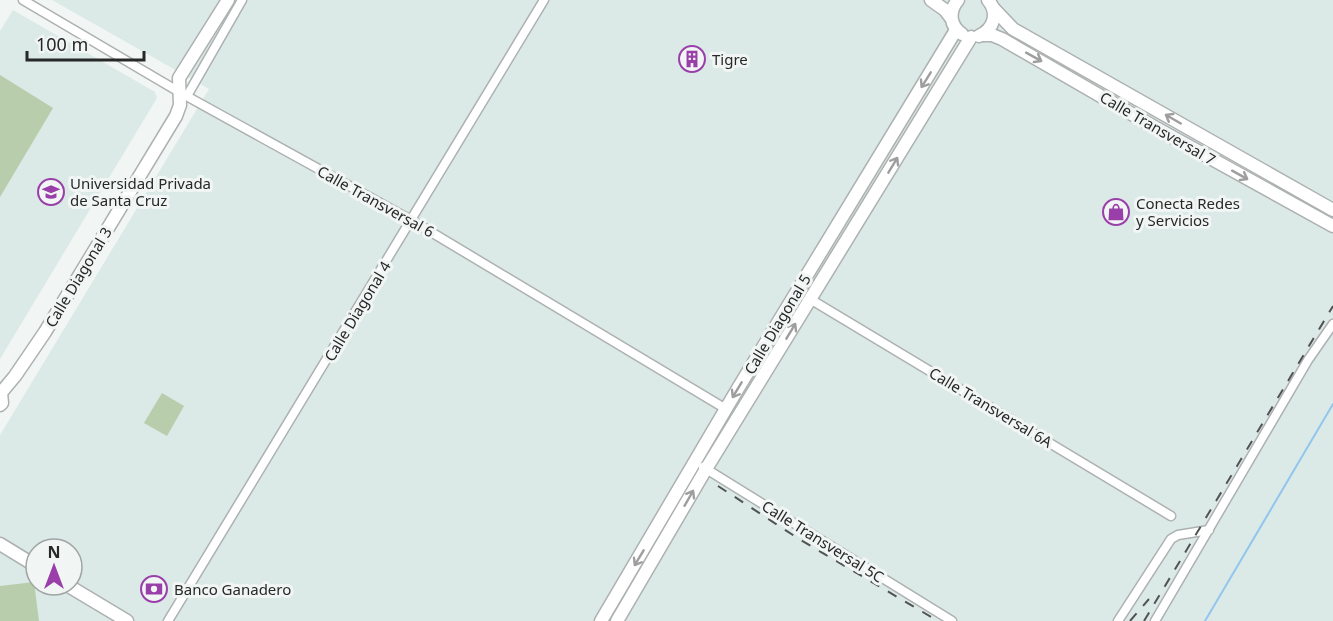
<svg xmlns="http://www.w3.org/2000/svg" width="1333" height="621" font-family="'Noto Sans',sans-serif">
	<rect width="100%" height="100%" fill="#f1f6f5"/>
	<!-- built -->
	<g fill="#dbe9e7" fill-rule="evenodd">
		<path d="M52,0H1333V621H0V435L209,89ZM36,549H72V585H36Z"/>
		<polygon points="13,10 155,92 157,98 0,359 0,31"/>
	</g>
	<!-- green -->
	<g fill="#b8cdac">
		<polygon points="0,75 53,108 0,197"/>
		<polygon points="162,393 184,406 167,436 144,423"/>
		<polygon points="34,582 39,621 0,621 0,586"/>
	</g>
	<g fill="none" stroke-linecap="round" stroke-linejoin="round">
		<!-- stream -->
		<polyline stroke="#93c6ec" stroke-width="2" points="1205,621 1333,404"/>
		<defs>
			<g id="street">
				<polyline points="23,0 181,93 411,220 726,409"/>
				<polyline points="187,96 242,0"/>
				<polyline points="810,299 1171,516"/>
				<polyline points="703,467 952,621"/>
				<polyline points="168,621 544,0"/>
				<polyline points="1118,621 1171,539 1178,535 1209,530"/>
				<polyline points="1155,621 1308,360 1333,324"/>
			</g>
			<g id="secondary">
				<polyline points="931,0 945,10 951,18"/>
				<path d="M958,0C948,12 950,26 962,34"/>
				<polyline points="994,9 1013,29 1333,210"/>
				<polyline points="981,35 992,35 1002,39 1156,128 1333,226"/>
				<path d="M979,36C994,29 999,13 988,0"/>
				<polyline points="0,394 15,376 45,332 176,116 180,105 179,78 228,0"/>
				<polyline points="0,405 2,403 1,393"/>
				<polyline points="0,544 36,566"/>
				<polyline points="67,585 127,621"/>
				<polyline points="601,621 737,390 956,30"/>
				<polyline points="617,621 706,469 971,37"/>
			</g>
		</defs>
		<!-- street casing -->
		<use href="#street" stroke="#adb1b1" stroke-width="11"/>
		<!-- secondary casing -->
		<use href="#secondary" stroke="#adb1b1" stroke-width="15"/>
		<!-- street -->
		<use href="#street" stroke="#fff" stroke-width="8"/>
		<!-- secondary -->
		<use href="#secondary" stroke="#fff" stroke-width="12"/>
		<!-- rail -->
		<g stroke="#515353" stroke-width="2" stroke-dasharray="10 10" stroke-linecap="butt">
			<polyline points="718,486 799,539 938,621"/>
			<polyline points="1130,621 1149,599"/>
			<polyline points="1144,621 1333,306"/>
		</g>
	</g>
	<!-- one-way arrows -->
	<defs><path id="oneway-shaft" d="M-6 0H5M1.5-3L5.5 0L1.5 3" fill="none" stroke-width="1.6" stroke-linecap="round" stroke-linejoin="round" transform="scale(1.5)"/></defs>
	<g stroke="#9e9e9e">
		<use href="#oneway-shaft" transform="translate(1034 57) rotate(29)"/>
		<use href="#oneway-shaft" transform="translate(926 80) rotate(122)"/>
		<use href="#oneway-shaft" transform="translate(1173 119) rotate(-150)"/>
		<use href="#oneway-shaft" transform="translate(893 165) rotate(-59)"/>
		<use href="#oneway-shaft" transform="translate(1240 175) rotate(29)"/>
		<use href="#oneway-shaft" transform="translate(791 331) rotate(-59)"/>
		<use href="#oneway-shaft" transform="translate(737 390) rotate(121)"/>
		<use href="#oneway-shaft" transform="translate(689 498) rotate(-60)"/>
		<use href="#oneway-shaft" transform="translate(639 558) rotate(121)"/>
	</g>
	<!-- icons -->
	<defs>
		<symbol id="building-ring" viewBox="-11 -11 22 22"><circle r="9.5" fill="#f1f6f5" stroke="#9a3fa9" stroke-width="1.5"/><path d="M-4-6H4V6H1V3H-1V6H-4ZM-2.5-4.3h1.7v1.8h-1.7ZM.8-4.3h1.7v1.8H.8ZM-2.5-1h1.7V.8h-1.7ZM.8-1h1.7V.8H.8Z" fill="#9a3fa9"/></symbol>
		<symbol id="university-ring" viewBox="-11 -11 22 22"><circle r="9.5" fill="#f1f6f5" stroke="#9a3fa9" stroke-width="1.5"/><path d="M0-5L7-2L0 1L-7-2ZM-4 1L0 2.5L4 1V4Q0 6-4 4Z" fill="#9a3fa9"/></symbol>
		<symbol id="shop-ring" viewBox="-11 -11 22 22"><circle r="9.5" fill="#f1f6f5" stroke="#9a3fa9" stroke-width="1.5"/><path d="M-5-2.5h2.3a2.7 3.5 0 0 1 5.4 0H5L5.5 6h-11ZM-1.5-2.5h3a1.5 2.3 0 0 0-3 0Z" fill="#9a3fa9"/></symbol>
		<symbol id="bank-ring" viewBox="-11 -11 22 22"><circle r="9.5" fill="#f1f6f5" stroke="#9a3fa9" stroke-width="1.5"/><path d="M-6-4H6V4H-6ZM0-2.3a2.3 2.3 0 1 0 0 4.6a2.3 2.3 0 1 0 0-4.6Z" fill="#9a3fa9"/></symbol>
	</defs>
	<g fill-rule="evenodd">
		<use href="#building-ring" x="677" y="44" width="30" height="30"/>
		<use href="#university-ring" x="36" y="177" width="30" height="30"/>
		<use href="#shop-ring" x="1101" y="197" width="30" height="30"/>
		<use href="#bank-ring" x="139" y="574" width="30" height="30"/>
	</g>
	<g text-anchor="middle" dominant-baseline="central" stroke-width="6" stroke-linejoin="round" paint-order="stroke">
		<!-- poi labels -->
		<g font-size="15" fill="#272828" stroke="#f1f6f5" text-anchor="start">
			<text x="712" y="59">Tigre</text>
			<text x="70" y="183">Universidad Privada<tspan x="70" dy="17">de Santa Cruz</tspan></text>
			<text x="1136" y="203">Conecta Redes<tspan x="1136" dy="17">y Servicios</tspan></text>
			<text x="174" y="589">Banco Ganadero</text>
		</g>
		<!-- street labels -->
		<g font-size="15" fill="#272828" stroke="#f1f6f5">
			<text transform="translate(1158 128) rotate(30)">Calle Transversal 7</text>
			<text transform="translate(376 201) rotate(29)">Calle Transversal 6</text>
			<text transform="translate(78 277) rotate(-59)">Calle Diagonal 3</text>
			<text transform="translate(357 311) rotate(-59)">Calle Diagonal 4</text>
			<text transform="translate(777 324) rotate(-59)">Calle Diagonal 5</text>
			<text transform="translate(991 407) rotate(31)">Calle Transversal 6A</text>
			<text transform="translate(823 541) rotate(32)">Calle Transversal 5C</text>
		</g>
	</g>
	<!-- north arrow -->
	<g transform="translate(54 567)"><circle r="28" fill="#f1f6f5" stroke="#a0a4a3" stroke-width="1.5"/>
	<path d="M0-4.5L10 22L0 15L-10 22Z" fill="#9a3fa9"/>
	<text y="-9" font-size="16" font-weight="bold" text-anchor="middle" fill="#272828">N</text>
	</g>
	<!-- scale -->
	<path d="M27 51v9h117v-9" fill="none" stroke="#272828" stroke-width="3"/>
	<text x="36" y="51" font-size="18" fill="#272828" stroke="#f1f6f5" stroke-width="4.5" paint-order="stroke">100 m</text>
</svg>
